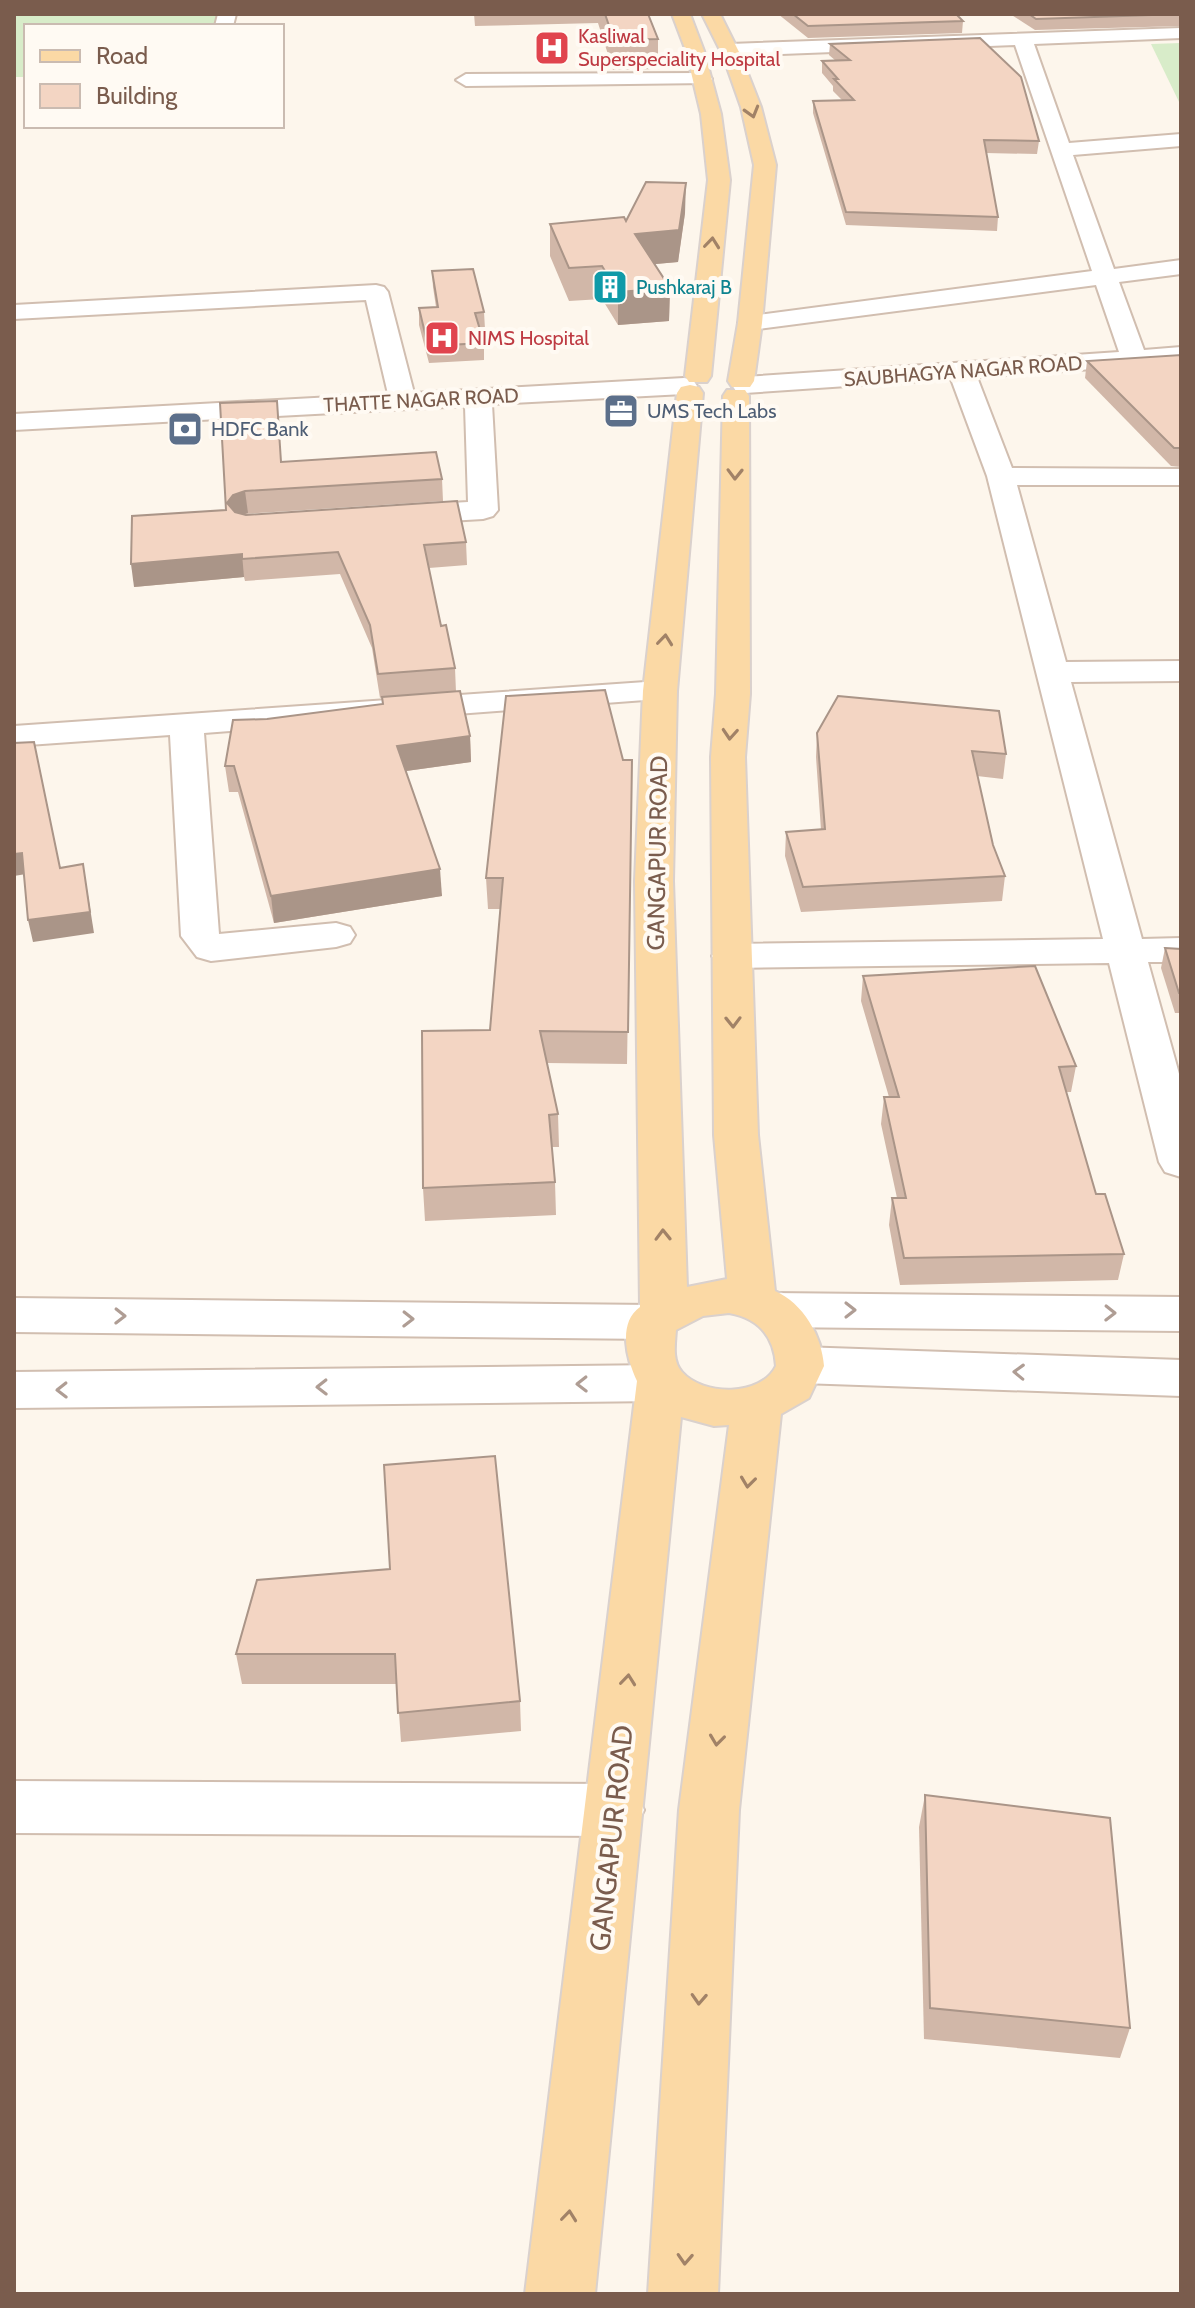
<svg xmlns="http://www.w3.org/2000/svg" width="1195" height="2308" font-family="Cabin,sans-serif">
	<rect width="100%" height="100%" fill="#fdf6ec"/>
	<!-- green -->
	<g fill="#d8ecc9">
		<polygon points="14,14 220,14 218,26 26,26 26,77 14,77"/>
		<polygon points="1181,43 1181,106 1151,44"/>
	</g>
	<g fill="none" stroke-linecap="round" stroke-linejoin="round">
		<defs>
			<g id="minor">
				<polygon points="218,14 236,14 233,26 215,26"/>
				<polygon points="1181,28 1181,38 1034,44 1069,143 1181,134 1181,146 1073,155 1114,269 1181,260 1181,274 1119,282 1144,350 1181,347 1181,363 977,377 1012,468 1181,469 1181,485 1017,485 1066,662 1181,661 1181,681 1071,682 1142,939 1181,938 1181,962 1148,962 1181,1081 1181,1177 1165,1172 1159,1162 1109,963 732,968 718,964 712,956 718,948 732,944 1103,939 987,476 951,379 745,393 736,391 732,385 736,379 745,377 1119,352 1096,285 750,330 741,328 738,323 741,318 750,316 1092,271 1015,45 730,56 721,50 730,44"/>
				<polygon points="702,73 709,75 712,79 709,83 466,86 456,80 466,74"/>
				<polygon points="376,285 384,287 388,292 414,393 684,378 693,380 697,386 693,392 684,394 492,404 498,510 493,516 483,519 398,524 388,521 383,515 388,509 398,506 468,502 465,406 14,430 14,414 388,394 366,300 14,319 14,305"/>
				<polygon points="660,681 672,684 677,691 672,698 204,733 219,934 336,923 350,927 355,935 350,943 336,947 211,961 197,957 181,936 170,735 14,746 14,726"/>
				<polygon points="772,1293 1181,1297 1181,1331 772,1327 755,1322 748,1310 755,1298"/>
				<polygon points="14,1298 652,1305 669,1310 676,1322 669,1334 652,1339 14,1332"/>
				<polygon points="801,1347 1181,1360 1181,1396 801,1383 784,1378 777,1365 784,1352"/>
				<polygon points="660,1365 677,1370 685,1383 677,1396 660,1401 14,1408 14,1372"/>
				<polygon points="14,1781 614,1784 635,1792 644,1810 635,1828 614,1836 14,1833"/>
			</g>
			<g id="major">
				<polygon points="672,14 690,14 704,51 721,114 730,180 711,376 707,382 689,382 685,376 708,180 701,114 686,51"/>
				<polygon points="702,14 720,14 741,56 761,107 776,165 762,323 754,381 750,387 732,387 728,381 738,323 754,165 741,107 723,56"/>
				<path d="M690,385L699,387L703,393L677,691L673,881L687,1287L727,1279L714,1135L711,757L716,694L723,396L727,390H745L749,396L750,694L745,757L758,1135L775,1291C803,1303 822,1336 824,1366L809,1398L781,1414L739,1810L718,2294H648L679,1810L729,1425L714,1426L681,1417L595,2294H525L637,1381C627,1360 617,1323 640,1307L635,881L643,691L677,393L681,387ZM729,1313C758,1318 774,1336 776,1366C761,1397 703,1396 682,1372C672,1361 675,1344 676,1330L703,1316Z"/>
			</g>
		</defs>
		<!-- minor casing -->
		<use href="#minor" stroke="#d1beb0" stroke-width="4"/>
		<!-- major casing -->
		<use href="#major" stroke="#dad1cd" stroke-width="4"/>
		<!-- minor -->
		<use href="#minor" fill="#fff" fill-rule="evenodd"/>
		<!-- major -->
		<use href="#major" fill="#fbd9a5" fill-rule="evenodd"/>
	</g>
	<!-- wall -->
	<g fill="#d1b7a8">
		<polygon points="474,14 648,14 658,39 658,69 613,70 598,23 475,26"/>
		<polygon points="778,14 956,14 963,21 962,33 808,38"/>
		<polygon points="1010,14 1181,14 1181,26 1035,30"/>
		<polygon points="830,44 1039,141 1037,154 986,153 998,217 997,231 846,225 813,113 813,101 842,100 833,91 833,86 822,73 822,61 836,61 829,55"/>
		<polygon points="685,213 678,262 655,264 670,288 669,321 618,325 602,299 569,301 550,256 550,224 626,221"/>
		<polygon points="432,271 484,312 485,329 480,330 484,343 484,360 429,363 419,325 419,308 436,307 433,287"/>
		<polygon points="1181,355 1181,467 1171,466 1085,378 1087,361"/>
		<polygon points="277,401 281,462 442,479 443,501 244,514 466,542 467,565 429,568 441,626 455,668 456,692 470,736 471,762 406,771 442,896 274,923 238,792 229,792 225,766 267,719 382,704 382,697 380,698 372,648 340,574 245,581 244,577 134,587 226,510"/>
		<polygon points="817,733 1006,754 1003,779 977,776 993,845 1005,876 1002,901 801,912 785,856 786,832 821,830 816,757"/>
		<polygon points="623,760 632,760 627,1064 547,1063 558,1114 559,1147 552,1147 555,1182 556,1215 425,1221 423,1188 490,1030 501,909 488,909 486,878"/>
		<polygon points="1165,948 1181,949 1181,1013 1175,1013 1161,968"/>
		<polygon points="863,976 1076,1066 1071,1092 1066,1092 1096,1194 1124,1254 1118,1280 900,1285 889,1225 892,1198 897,1198 881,1124 884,1097 889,1097 861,1001"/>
		<polygon points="257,1580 520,1701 521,1731 401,1742 397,1684 242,1684 236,1654"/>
		<polygon points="925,1795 1130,2028 1120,2058 924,2039 919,1827"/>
	</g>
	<!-- shaded-wall -->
	<g fill="#aa9588">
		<polygon points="686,183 685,213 678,262 634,266 635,234"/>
		<polygon points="670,288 669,321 618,325 618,292"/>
		<polygon points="245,491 248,513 236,517 227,503 233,495"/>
		<polygon points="242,554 244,577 134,587 131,564"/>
		<polygon points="470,736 471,762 399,772 397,746"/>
		<polygon points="22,853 26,874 14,876 14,854"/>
		<polygon points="83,864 94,933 33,942 28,920"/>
		<polygon points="440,869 442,896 274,923 271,896"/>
	</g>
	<!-- building -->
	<g fill="#f3d5c3" stroke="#aa9588" stroke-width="2">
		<polygon points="605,14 648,14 658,39 614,40"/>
		<polygon points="793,14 956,14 963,21 808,26"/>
		<polygon points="1029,14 1181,14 1036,19"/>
		<polygon points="980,38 1021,77 1039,141 984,140 998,217 846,212 813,101 854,100 834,79 838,79 822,61 850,60 830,44"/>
		<polygon points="646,182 686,183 679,230 635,234 670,288 618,292 602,266 569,268 550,224 624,217 626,221"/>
		<polygon points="473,269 484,312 475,313 484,343 428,346 419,308 438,307 432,271"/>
		<polygon points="1181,355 1181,448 1174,448 1087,361"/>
		<polygon points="277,401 281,462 436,452 442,479 245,491 233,495 227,503 235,512 246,515 457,501 466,542 424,545 441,626 446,625 455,668 378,674 370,625 338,552 242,559 242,554 131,564 132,516 226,510 220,403"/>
		<polygon points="605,690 623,760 632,760 628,1032 540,1031 558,1114 549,1115 555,1182 423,1188 422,1031 490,1030 503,878 486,878 506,696"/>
		<polygon points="460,691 470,736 397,746 440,869 271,896 234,766 225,766 233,720 267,719 383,704 382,697"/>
		<polygon points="838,696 999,711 1006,754 972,751 993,845 1005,876 803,887 786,832 825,829 817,733"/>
		<polygon points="34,742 60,868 83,864 90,912 28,920 22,853 14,854 14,743"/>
		<polygon points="1165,948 1181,949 1181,993 1179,993"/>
		<polygon points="1035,966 1076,1066 1059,1067 1096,1194 1105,1194 1124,1254 904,1258 892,1198 906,1198 884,1097 899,1097 863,976"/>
		<polygon points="495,1456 520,1701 398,1713 395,1654 236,1654 257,1580 390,1569 384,1465"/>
		<polygon points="925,1795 1110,1818 1130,2028 930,2008"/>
	</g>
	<!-- one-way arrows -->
	<defs><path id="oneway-chevron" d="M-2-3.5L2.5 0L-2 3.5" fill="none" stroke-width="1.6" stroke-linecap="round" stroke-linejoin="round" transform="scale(2)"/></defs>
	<g stroke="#a18267">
		<use href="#oneway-chevron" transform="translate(752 112) rotate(74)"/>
		<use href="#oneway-chevron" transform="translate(712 243) rotate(-84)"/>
		<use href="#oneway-chevron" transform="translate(735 474) rotate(91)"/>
		<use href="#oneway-chevron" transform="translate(665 640) rotate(-84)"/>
		<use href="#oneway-chevron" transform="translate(730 734) rotate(94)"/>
		<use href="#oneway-chevron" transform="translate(733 1022) rotate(89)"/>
		<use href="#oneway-chevron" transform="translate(663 1235) rotate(-91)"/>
		<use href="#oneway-chevron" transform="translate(748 1482) rotate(97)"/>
		<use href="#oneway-chevron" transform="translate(628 1680) rotate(-84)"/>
		<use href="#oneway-chevron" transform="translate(717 1740) rotate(97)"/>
		<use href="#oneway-chevron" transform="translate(699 1999) rotate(93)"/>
		<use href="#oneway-chevron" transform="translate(569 2216) rotate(-84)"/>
		<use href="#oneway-chevron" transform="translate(685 2259) rotate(93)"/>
	</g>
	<g stroke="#af9d94">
		<use href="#oneway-chevron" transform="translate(850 1310)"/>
		<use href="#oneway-chevron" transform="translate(1110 1313) rotate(1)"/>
		<use href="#oneway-chevron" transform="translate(120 1316) rotate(1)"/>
		<use href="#oneway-chevron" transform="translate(408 1319) rotate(1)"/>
		<use href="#oneway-chevron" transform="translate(1019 1372) rotate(-178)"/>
		<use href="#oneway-chevron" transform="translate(582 1384) rotate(179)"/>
		<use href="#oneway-chevron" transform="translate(322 1387) rotate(179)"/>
		<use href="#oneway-chevron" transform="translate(62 1390) rotate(179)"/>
	</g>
	<!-- icons -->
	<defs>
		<symbol id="hospital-square" viewBox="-11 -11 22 22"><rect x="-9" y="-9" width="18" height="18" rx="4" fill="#e0444e" stroke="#fffaf3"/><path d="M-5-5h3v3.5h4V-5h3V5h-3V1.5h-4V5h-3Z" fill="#fff"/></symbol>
		<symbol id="building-square" viewBox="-11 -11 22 22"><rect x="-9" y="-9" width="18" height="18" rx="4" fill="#0f9aa8" stroke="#fffaf3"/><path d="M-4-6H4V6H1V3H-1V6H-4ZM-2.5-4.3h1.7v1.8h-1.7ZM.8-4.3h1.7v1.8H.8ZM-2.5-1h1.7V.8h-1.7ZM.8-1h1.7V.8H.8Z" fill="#fff"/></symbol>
		<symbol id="office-square" viewBox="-11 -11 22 22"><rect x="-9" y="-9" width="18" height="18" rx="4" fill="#5c6f8a" stroke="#fffaf3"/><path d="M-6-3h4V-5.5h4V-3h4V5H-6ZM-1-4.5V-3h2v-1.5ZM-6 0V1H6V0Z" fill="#fff"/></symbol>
		<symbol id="bank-square" viewBox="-11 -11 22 22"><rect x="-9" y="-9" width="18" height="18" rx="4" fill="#5c6f8a" stroke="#fffaf3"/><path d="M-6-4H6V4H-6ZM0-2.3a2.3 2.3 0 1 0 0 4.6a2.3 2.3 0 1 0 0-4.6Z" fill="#fff"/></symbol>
	</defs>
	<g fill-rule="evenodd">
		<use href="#hospital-square" x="532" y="28" width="40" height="40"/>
		<use href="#building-square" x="590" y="267" width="40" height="40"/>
		<use href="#hospital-square" x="422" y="318" width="40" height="40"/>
		<use href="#office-square" x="601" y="391" width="40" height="40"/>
		<use href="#bank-square" x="165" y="409" width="40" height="40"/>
	</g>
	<g text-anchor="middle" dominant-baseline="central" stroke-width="8" stroke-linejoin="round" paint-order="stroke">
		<!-- far-health labels -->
		<g font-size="20" fill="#be3a42" stroke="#fffaf3" text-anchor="start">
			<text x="578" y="36">Kasliwal<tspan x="578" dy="23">Superspeciality Hospital</tspan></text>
			<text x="468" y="338">NIMS Hospital</text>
		</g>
		<!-- far-culture labels -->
		<g font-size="20" fill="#0d838f" stroke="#fffaf3" text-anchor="start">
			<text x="636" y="287">Pushkaraj B</text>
		</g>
		<!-- far-street labels -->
		<g font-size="20" fill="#7a5c4d" stroke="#fffaf3">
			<text transform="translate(963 371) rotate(-4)">SAUBHAGYA NAGAR ROAD</text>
			<text transform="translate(421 400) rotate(-3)">THATTE NAGAR ROAD</text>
		</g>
		<!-- far-service labels -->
		<g font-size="20" fill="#4e5e75" stroke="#fffaf3" text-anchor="start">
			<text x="647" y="411">UMS Tech Labs</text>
			<text x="211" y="429">HDFC Bank</text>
		</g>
		<!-- street labels -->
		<g font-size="24" fill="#7a5c4d" stroke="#fffaf3">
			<text transform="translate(657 853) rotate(-89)">GANGAPUR ROAD</text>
		</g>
		<!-- near-street labels -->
		<g font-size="28" fill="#7a5c4d" stroke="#fffaf3">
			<text transform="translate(611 1838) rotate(-84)">GANGAPUR ROAD</text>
		</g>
	</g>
	<!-- border -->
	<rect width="1195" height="2308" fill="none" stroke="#7a5c4d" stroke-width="32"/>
	<!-- legend -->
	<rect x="24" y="24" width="260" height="104" fill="#fffaf3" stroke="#cabbb1" stroke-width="2"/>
	<rect x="40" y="50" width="40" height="12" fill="#fbd9a5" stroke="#cabbb1" stroke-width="2"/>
	<text x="96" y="64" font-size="24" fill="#7a5c4d">Road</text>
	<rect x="40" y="84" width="40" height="24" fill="#f3d5c3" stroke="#cabbb1" stroke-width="2"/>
	<text x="96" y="104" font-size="24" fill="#7a5c4d">Building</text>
</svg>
